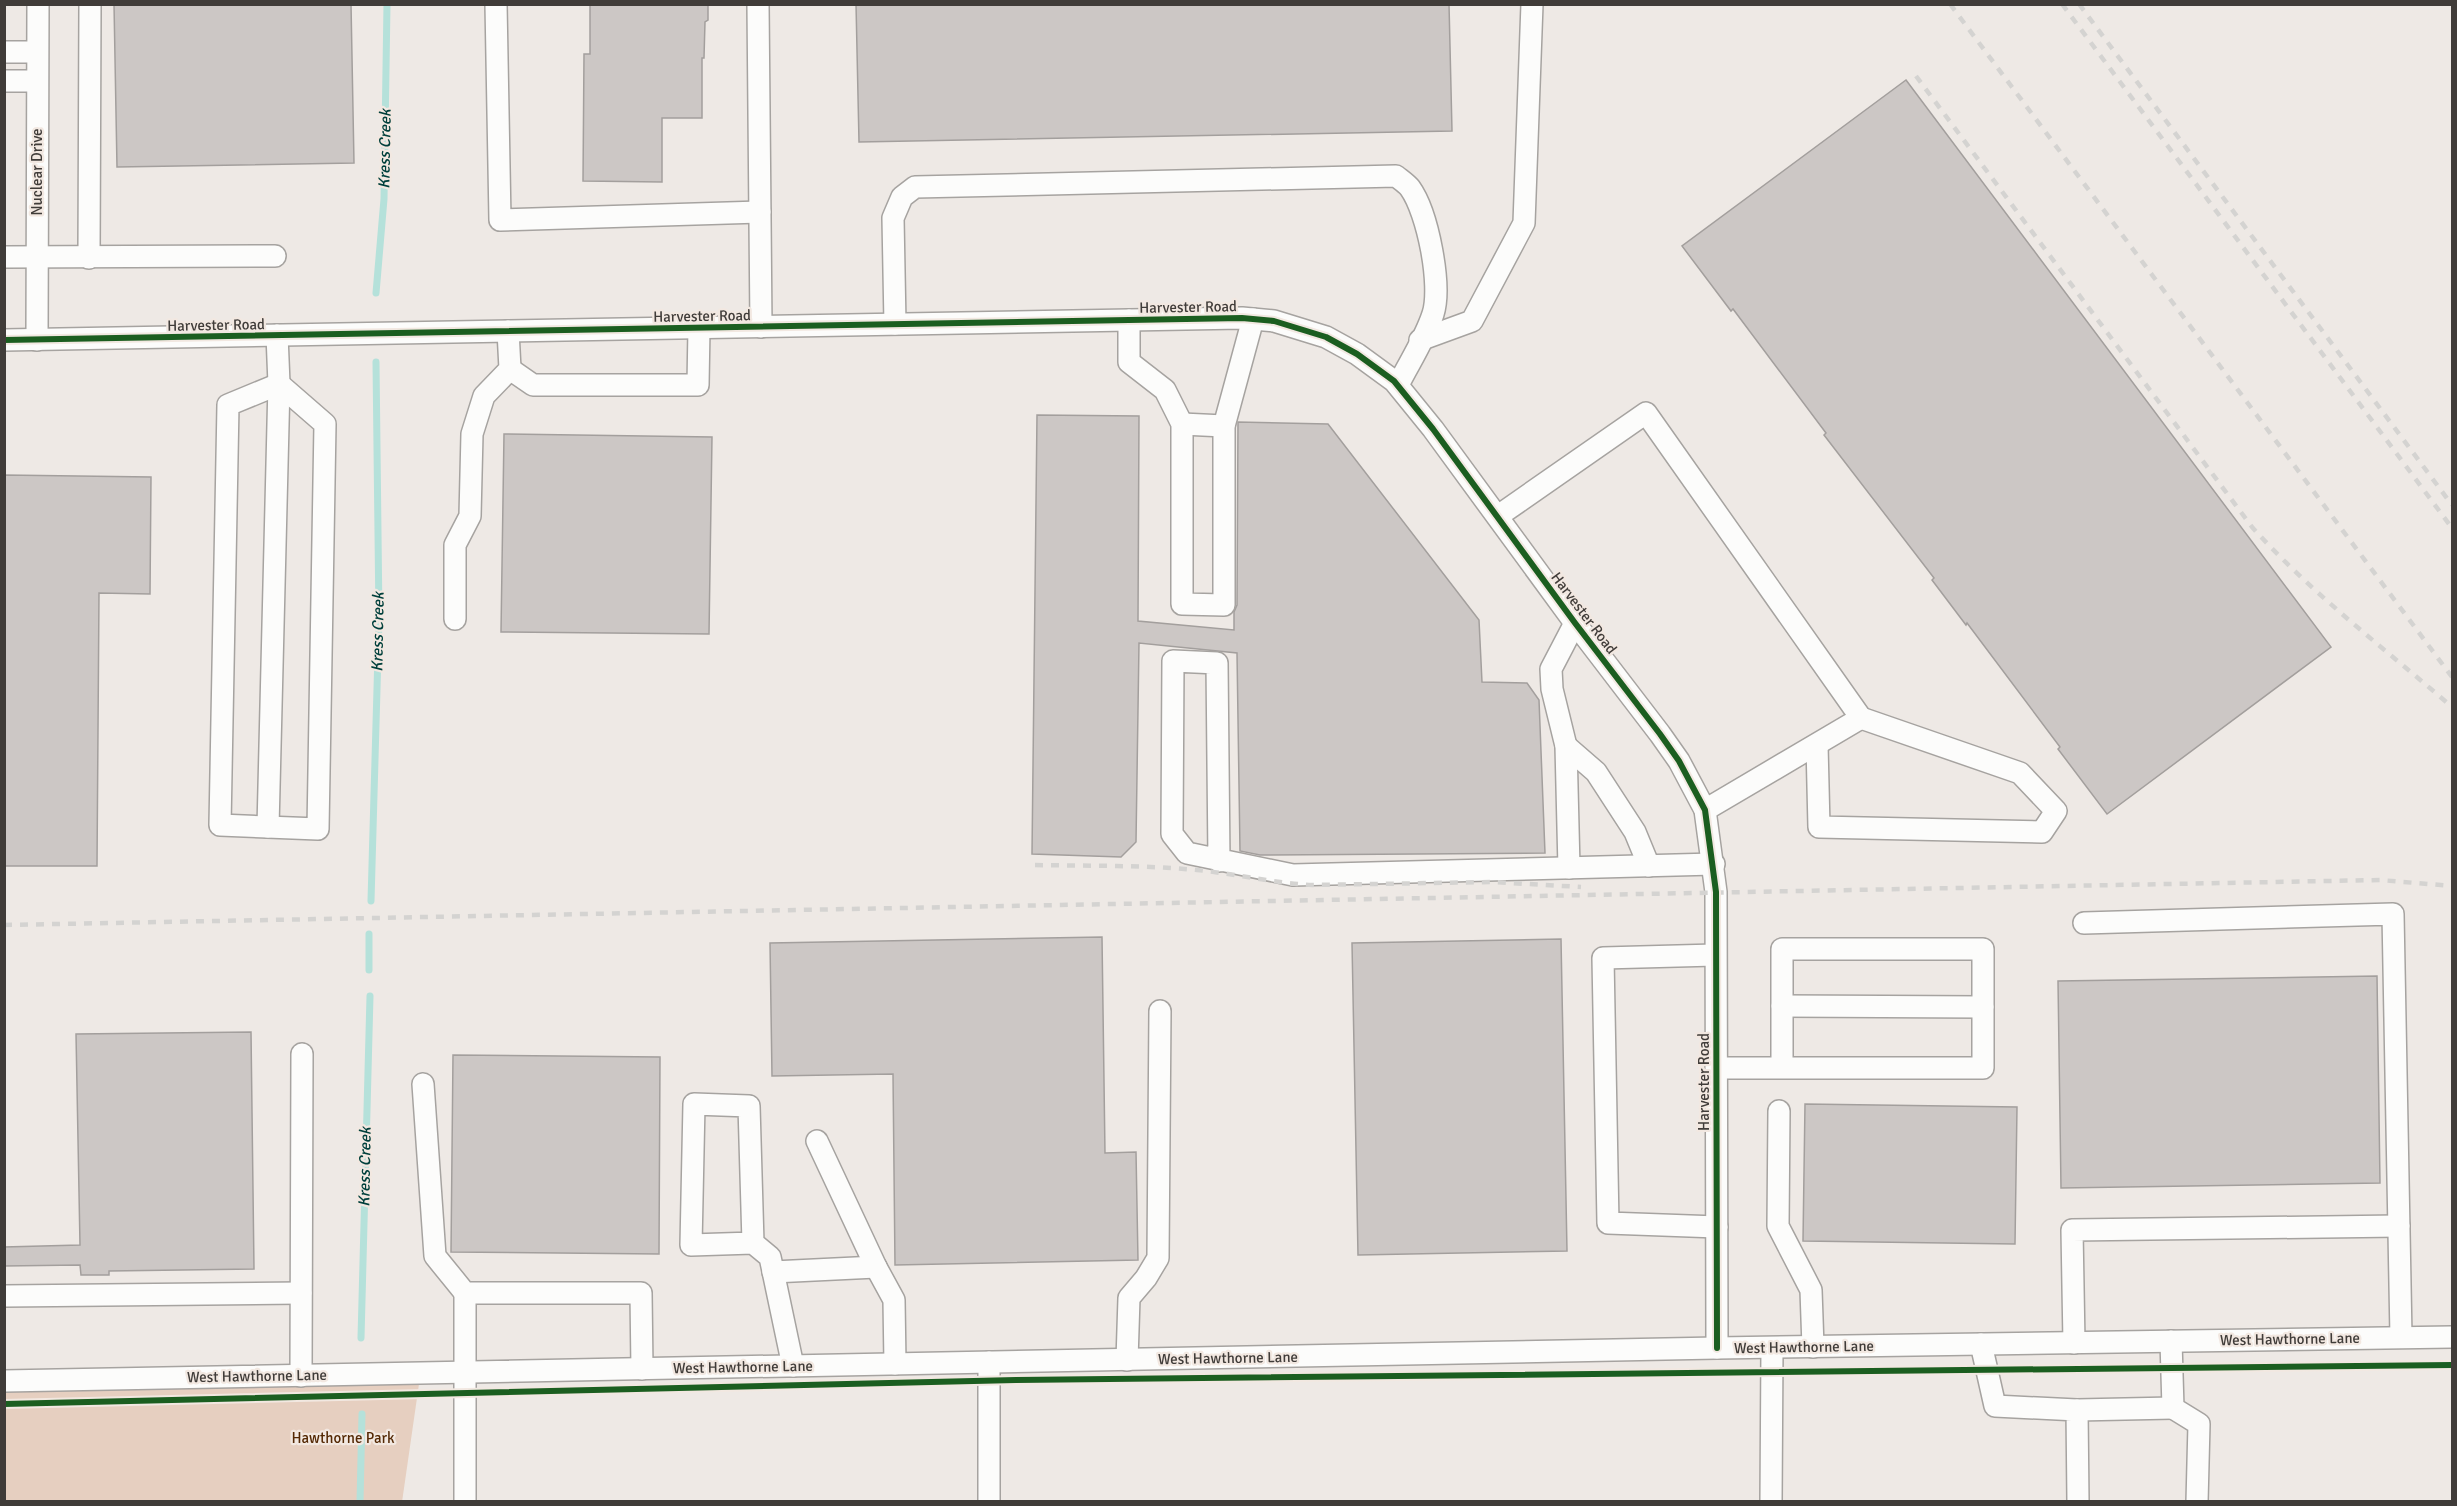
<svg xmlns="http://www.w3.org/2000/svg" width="2457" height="1506" font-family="Signika,sans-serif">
	<rect width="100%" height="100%" fill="#eee9e5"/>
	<!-- green -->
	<polygon fill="#e6cfc0" points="420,1377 402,1502 5,1501 4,1381"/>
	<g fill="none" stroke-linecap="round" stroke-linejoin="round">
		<!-- stream -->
		<g stroke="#b5e1da" stroke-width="7">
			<polyline points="376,293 384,199 387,4"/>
			<polyline points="371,901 379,618 376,362"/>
			<polyline points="369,934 369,970"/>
			<polyline points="361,1338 370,996"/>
			<polyline points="360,1502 362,1414"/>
		</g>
	</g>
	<!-- building -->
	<g fill="#ccc7c5" stroke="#a39f9d" stroke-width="1.5">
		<polygon points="114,4 351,4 354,163 117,167"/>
		<polygon points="590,4 708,4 708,20 705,22 704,58 702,58 702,118 662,118 662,182 583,181 584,54 590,54"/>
		<polygon points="856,4 1449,4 1452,131 859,142"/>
		<polygon points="1906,80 2331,647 2107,814 2058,749 2060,747 1967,623 1966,625 1932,580 1934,578 1824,435 1826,433 1733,309 1731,311 1682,246"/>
		<polygon points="1037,415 1139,416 1138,621 1234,630 1234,612 1237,605 1238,422 1328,424 1479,620 1482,682 1527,683 1539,700 1545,853 1260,855 1240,851 1237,653 1139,643 1136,842 1121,857 1032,854"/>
		<polygon points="504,434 712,437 709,634 501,632"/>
		<polygon points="4,475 151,477 150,594 99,593 97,866 4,866"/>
		<polygon points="1102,937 1105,1153 1136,1152 1138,1260 895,1265 893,1074 772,1076 770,943"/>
		<polygon points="1561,939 1567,1251 1358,1255 1352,943"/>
		<polygon points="2377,976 2380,1183 2061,1188 2058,981"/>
		<polygon points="251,1032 254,1269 109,1271 109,1275 81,1275 80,1265 4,1266 4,1247 80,1245 76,1034"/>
		<polygon points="453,1055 660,1057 659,1254 451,1252"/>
		<polygon points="1805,1104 2017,1107 2015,1244 1803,1241"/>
	</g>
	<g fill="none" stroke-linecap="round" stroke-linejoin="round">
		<defs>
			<g id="minor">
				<polyline points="496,4 500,220 760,212"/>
				<polyline points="758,4 761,327"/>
				<polyline points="4,52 37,52"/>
				<polyline points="4,81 37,81"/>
				<polyline points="4,257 275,256"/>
				<polyline points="89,258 90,4"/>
				<polyline points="1129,320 1129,362 1165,390 1182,424 1182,604 1224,605 1224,426 1253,319"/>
				<path d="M895,324L893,218L902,197L915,187L1396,176C1401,180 1407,184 1410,188C1428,213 1442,286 1433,314C1425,339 1409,363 1398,385"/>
				<polyline points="4,340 1242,318 1274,321 1326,337 1357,354 1394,381 1433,429 1575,623 1660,734 1679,761 1705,810 1716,892 1717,1348"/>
				<polyline points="37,340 38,4"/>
				<polyline points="1420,340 1472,321 1524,223 1532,4"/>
				<polyline points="510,369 533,385 698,385 699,328"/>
				<polygon points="279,384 325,424 318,829 220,825 228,405"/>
				<polyline points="1182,424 1224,426"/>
				<polyline points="1498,516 1646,413 1861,718 1705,810"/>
				<polyline points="455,619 455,545 470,516 472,434 484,396 510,369 508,331"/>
				<polyline points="1817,745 1819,827 2042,832 2056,811 2020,773 1861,718"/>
				<polyline points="1566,746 1596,772 1635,832 1649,866"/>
				<polyline points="268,827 279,384 277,335"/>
				<polyline points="1219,861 1217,663 1173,661 1172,834 1187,853 1293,875 1714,864"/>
				<polyline points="1569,868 1566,746 1552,689 1551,669 1575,623"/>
				<polyline points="2084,923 2393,914 2401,1337"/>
				<polyline points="1715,955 1603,958 1608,1223 1717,1227"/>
				<polyline points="1782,1006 1983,1007"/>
				<path d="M1716,1068C1805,1068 1894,1068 1983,1068V949H1782V1068"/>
				<polyline points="423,1084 435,1256 465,1293 641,1293 642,1369"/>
				<polyline points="1779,1111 1778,1226 1811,1290 1813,1347"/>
				<polyline points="817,1141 876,1267 894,1300 895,1364"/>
				<polyline points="753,1243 749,1106 694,1104 691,1245 753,1243 770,1257 793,1366"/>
				<polyline points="773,1272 876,1267"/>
				<polyline points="4,1296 301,1293"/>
				<polyline points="2171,1341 2173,1408 2199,1424 2197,1502"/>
				<polyline points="2074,1343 2072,1230 2399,1226"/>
				<polyline points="1981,1344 1995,1406 2077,1410 2078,1502"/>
				<polyline points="1127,1360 1129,1298 1146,1278 1158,1258 1160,1011"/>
				<polyline points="989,1362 989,1502"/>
				<polyline points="301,1376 302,1054"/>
				<polyline points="4,1381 1717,1348 2452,1337"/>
				<polyline points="2077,1410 2173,1408"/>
				<polyline points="465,1502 465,1293"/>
				<polyline points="1771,1502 1772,1348"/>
			</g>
		</defs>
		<!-- minor casing -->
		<use href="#minor" stroke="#a6a3a0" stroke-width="24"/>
		<!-- minor -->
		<use href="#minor" stroke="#fcfcfb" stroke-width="21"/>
		<!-- rail -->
		<g stroke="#d4d3d1" stroke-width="4.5" stroke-dasharray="8 8" stroke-linecap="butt">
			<polyline points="1950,4 2452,677"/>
			<polyline points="2062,4 2452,528"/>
			<polyline points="2079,4 2452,505"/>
			<path d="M1916,76L2252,527C2312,594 2384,648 2452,707"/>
			<path d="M1035,865C1089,866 1143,865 1197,870C1236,874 1274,883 1312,885L1493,882L1581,887"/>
			<polyline points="4,925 2380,880 2452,886"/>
		</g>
		<defs>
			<g id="cycleway">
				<polyline points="4,340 1242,318 1274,321 1326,337 1357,354 1394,381 1433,429 1575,623 1660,734 1679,761 1705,810 1716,892 1717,1348"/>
				<polyline points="4,1404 1016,1380 2452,1365"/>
			</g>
		</defs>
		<!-- cycleway casing -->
		<use href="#cycleway" stroke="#f2e8e1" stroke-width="10"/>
		<!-- cycleway -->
		<use href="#cycleway" stroke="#1b5e20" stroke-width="6"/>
	</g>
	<g text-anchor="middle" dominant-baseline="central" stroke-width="4.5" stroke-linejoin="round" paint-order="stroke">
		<!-- street labels -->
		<g font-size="15" fill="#403c39" stroke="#f2e8e1">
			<text transform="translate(37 172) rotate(-90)">Nuclear Drive</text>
			<text transform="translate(1188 307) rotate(-1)">Harvester Road</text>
			<text transform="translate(702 316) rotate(-1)">Harvester Road</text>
			<text transform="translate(216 325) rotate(-1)">Harvester Road</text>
			<text transform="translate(1584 613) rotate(53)">Harvester Road</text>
			<text transform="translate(1704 1082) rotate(-90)">Harvester Road</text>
			<text transform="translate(2290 1339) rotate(-1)">West Hawthorne Lane</text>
			<text transform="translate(1804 1347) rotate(-1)">West Hawthorne Lane</text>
			<text transform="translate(1228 1358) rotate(-1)">West Hawthorne Lane</text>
			<text transform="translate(743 1367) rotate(-1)">West Hawthorne Lane</text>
			<text transform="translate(257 1376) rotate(-1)">West Hawthorne Lane</text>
		</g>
		<!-- park labels -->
		<g font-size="15" fill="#542905" stroke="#f2e8e1">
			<text x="343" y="1438">Hawthorne Park</text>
		</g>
		<!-- water labels -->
		<g font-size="16" font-style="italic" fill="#01403c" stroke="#f2e8e1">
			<text transform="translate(385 149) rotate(-89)">Kress Creek</text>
			<text transform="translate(378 632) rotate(-89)">Kress Creek</text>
			<text transform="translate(365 1167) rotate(-89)">Kress Creek</text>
		</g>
	</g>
	<!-- border -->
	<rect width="2457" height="1506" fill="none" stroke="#403c39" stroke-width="12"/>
</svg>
